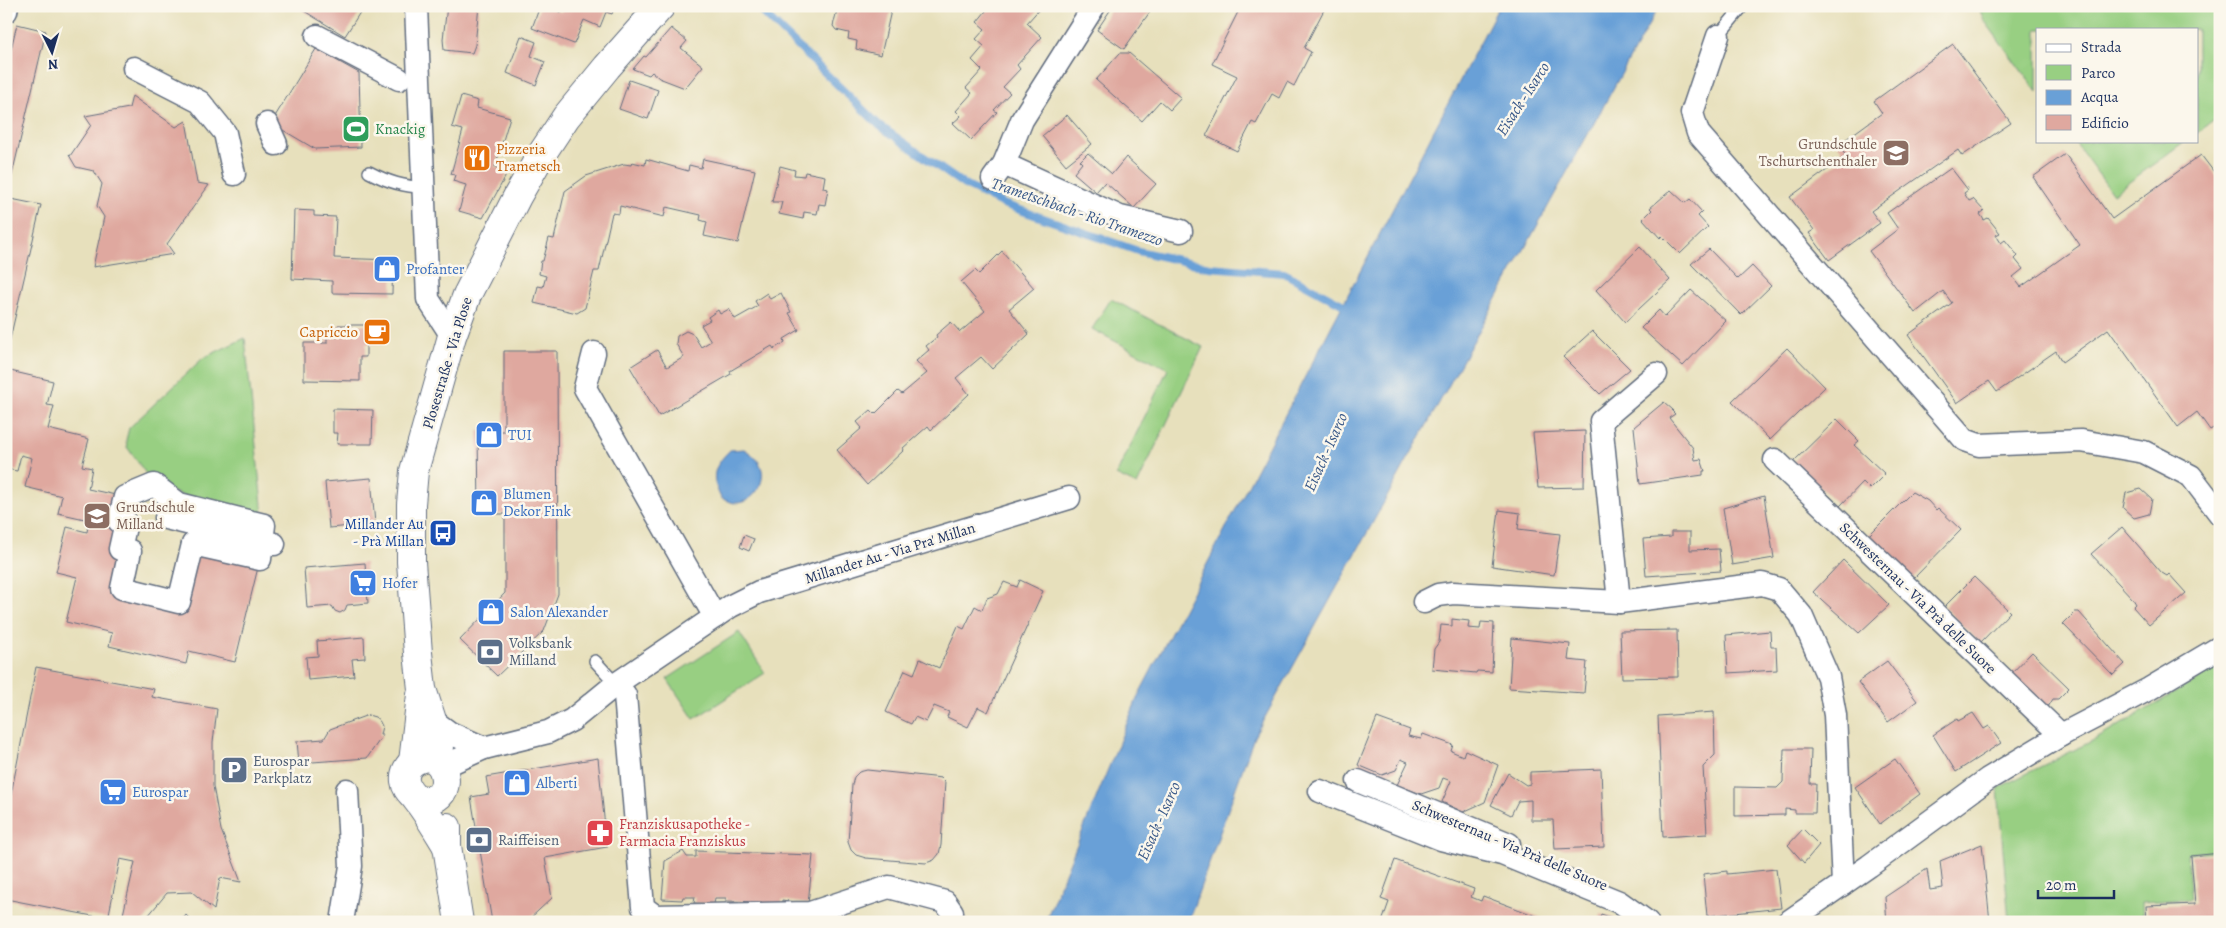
<svg xmlns="http://www.w3.org/2000/svg" width="2226" height="928" font-family="Alegreya,serif">
	<rect width="100%" height="100%" fill="#fbf7ec"/>
	<filter id="ink" filterUnits="userSpaceOnUse"><feTurbulence type="fractalNoise" baseFrequency=".02" numOctaves="2"/><feDisplacementMap in="SourceGraphic" scale="10" xChannelSelector="R" yChannelSelector="G"/><feConvolveMatrix kernelMatrix="1 2 1 2 8 2 1 2 1" color-interpolation-filters="sRGB"/></filter>
	<filter id="wash" filterUnits="userSpaceOnUse"><feTurbulence type="fractalNoise" baseFrequency=".0096" numOctaves="4" result="noise"/><feDisplacementMap in="SourceGraphic" scale="20" xChannelSelector="R" yChannelSelector="G"/><feGaussianBlur stdDeviation="1.12" result="paint"/><feColorMatrix in="noise" values="0 0 0 0 0 0 0 0 0 0 0 0 0 0 0 0 0 1.4 0 .05"/><feComposite in="paint" operator="in"/></filter>
	<g filter="url(#wash)">
		<rect width="100%" height="100%" fill="#e7e0bc"/>
		<!-- green -->
		<g fill="#98cf82" stroke="#5a7f70">
			<polygon points="1978,6 2220,6 2220,116 2197,133 2197,29 2037,29 2037,92 1984,20"/>
			<polygon points="2074,141 2185,141 2113,194"/>
			<polygon points="1111,299 1203,347 1137,485 1116,475 1168,369 1092,329"/>
			<polygon points="245,338 264,525 154,485 127,447 126,440 129,428 203,358"/>
			<polygon points="739,632 765,673 694,719 667,679"/>
			<polygon points="2220,666 2220,850 2187,854 2191,899 2142,902 2143,921 2009,922 1998,788 2098,738"/>
		</g>
		<!-- water -->
		<g fill="#69a0d7" stroke="#42689a">
			<polygon points="1499,6 1659,6 1254,737 1188,922 1045,922 1139,694"/>
			<path d="M744,449C752,454 760,460 762,470C765,485 752,503 736,503C731,503 725,500 721,498C710,476 713,467 730,450Z"/>
		</g>
		<g fill="none" stroke-linecap="round" stroke-linejoin="round">
			<!-- stream -->
			<polyline stroke="#69a0d7" stroke-width="8" points="756,6 880,126 963,184 1003,204 1138,251 1209,267 1284,273 1351,309"/>
		</g>
		<g id="blocks">
			<!-- building -->
			<g fill="#dfa89f">
				<polygon points="296,6 364,6 345,36"/>
				<polygon points="447,6 479,6 475,45 472,53 444,50 443,39"/>
				<polygon points="540,6 546,6 561,12 563,6 615,6 612,14 606,12 600,27 584,20 574,44 532,28"/>
				<polygon points="838,6 892,6 881,55 856,49 857,41 848,39 849,33 836,30 833,26"/>
				<polygon points="990,6 1042,6 1027,23 1042,37 1017,65 1020,69 1003,87 1010,93 994,110 997,112 971,140 953,123 961,116 956,111 972,93 966,88 982,70 972,60 984,46 976,39 985,29 977,22"/>
				<polygon points="1113,6 1154,6 1124,49 1097,30"/>
				<polygon points="1241,6 1326,6 1304,48 1311,52 1294,86 1287,82 1279,98 1272,94 1256,124 1252,122 1237,151 1206,136 1237,76 1212,64"/>
				<polygon points="17,24 46,31 7,196 6,70"/>
				<polygon points="671,28 687,41 681,48 703,66 685,88 659,78 652,72 649,75 633,69 644,56 646,57"/>
				<polygon points="521,36 536,42 531,56 545,62 536,85 507,73"/>
				<polygon points="1953,44 2011,123 1962,156 1958,150 1871,211 1880,223 1829,260 1809,233 1814,230 1790,197 1846,156 1838,145 1882,113 1874,101"/>
				<polygon points="316,49 359,73 361,147 315,149 271,123"/>
				<polygon points="1120,53 1129,53 1181,98 1170,110 1160,101 1142,121 1096,80"/>
				<polygon points="629,80 658,90 648,119 619,109"/>
				<polygon points="132,96 176,127 186,121 197,183 209,185 167,244 174,254 93,267 104,217 97,206 102,184 94,171 76,167 69,155 70,156 91,125 85,116 129,108"/>
				<polygon points="461,96 478,101 477,108 510,117 495,167 509,170 483,218 459,211 466,185 453,181 455,175 451,174 463,130 452,127"/>
				<polygon points="1067,115 1092,144 1066,165 1042,136"/>
				<polygon points="1088,153 1112,174 1126,157 1156,184 1134,208 1105,182 1096,192 1074,173 1082,163 1080,161"/>
				<polygon points="2065,154 2112,219 2201,155 2220,180 2220,424 2210,430 2197,412 2178,427 2108,329 2062,362 2056,351 1997,392 1989,381 1957,403 1908,335 1952,303 1943,291 1915,313 1869,251 1898,229 1887,213 1951,168 1968,190 1964,193 1969,201 1973,199 1984,211 1980,214 1984,220 1988,218 2000,233 1996,235 2001,243 2005,240 2018,256 2015,259 2023,269 2013,277 2021,287 2080,245 2033,177"/>
				<polygon points="646,159 688,171 689,165 701,168 703,159 755,170 738,243 704,236 707,222 700,220 701,215 666,207 664,217 620,206 619,214 612,213 599,271 594,271 585,308 577,313 534,303 538,286 543,287 546,276 539,274 541,261 543,261 549,238 554,239 565,191 586,176 624,164 631,165 632,162 645,165"/>
				<polygon points="780,166 795,170 794,175 804,176 805,172 825,176 823,188 828,189 825,205 819,204 817,214 804,212 803,219 779,214 782,202 772,202"/>
				<polygon points="1671,190 1685,203 1690,199 1702,212 1698,216 1708,227 1680,254 1662,236 1660,238 1643,219 1652,210 1650,208"/>
				<polygon points="6,198 41,205 7,352 6,352"/>
				<polygon points="294,210 314,211 314,216 336,217 334,258 393,260 392,294 332,293 332,281 292,279"/>
				<polygon points="1640,247 1670,280 1625,322 1596,290"/>
				<polygon points="1709,249 1738,279 1752,266 1771,286 1741,315 1691,264"/>
				<polygon points="1002,251 1034,288 1009,309 1029,334 992,369 981,357 956,378 969,394 931,430 928,426 903,448 904,450 867,485 837,450 862,428 857,422 871,410 875,414 898,391 902,394 927,373 916,361 929,350 926,346 937,337 936,335 951,322 960,332 985,311 961,282 975,270 979,274"/>
				<polygon points="1691,290 1726,321 1683,366 1641,328 1659,310 1665,317"/>
				<polygon points="767,293 770,299 781,293 791,312 789,313 799,330 784,339 785,342 774,349 772,346 730,371 731,374 659,416 630,367 657,350 667,367 684,357 676,344 677,336 686,331 693,334 701,347 711,341 701,325 710,320 708,317 718,310 720,314 729,309 735,319 758,306 755,301"/>
				<polygon points="338,325 381,325 382,344 366,344 366,357 360,357 360,381 304,380 304,343 327,343 327,337 338,337"/>
				<polygon points="1592,331 1630,369 1600,394 1563,357"/>
				<polygon points="1787,348 1825,387 1770,440 1732,401"/>
				<polygon points="504,351 557,351 558,594 544,631 497,676 460,640 505,593 505,514 479,514 478,431 504,431"/>
				<polygon points="6,370 53,381 47,405 54,406 48,429 89,439 82,466 92,468 88,489 125,497 122,588 179,602 193,544 260,559 235,662 189,651 186,664 109,646 112,633 66,622 77,577 56,572 67,527 87,532 89,520 58,513 62,496 25,487 32,458 21,455 17,471 6,469"/>
				<polygon points="1664,402 1673,410 1672,411 1675,414 1669,418 1693,448 1695,460 1701,459 1705,471 1703,471 1703,475 1640,484 1634,427"/>
				<polygon points="333,409 373,410 372,444 337,444 338,433 333,433"/>
				<polygon points="1837,419 1859,441 1854,445 1885,474 1870,489 1863,482 1840,506 1793,462"/>
				<polygon points="1585,431 1584,487 1538,488 1533,433"/>
				<polygon points="371,478 375,524 329,528 325,482"/>
				<polygon points="2141,489 2152,499 2149,514 2134,518 2123,508 2126,493"/>
				<polygon points="1912,492 1928,501 1936,510 1938,508 1961,530 1913,579 1869,535"/>
				<polygon points="1764,496 1774,558 1732,565 1723,508"/>
				<polygon points="1499,510 1520,513 1518,529 1560,534 1554,575 1492,566"/>
				<polygon points="2122,527 2162,573 2167,576 2169,574 2186,593 2149,625 2133,607 2136,604 2133,599 2091,554"/>
				<polygon points="1671,532 1690,532 1690,550 1719,549 1721,571 1646,576 1643,539 1671,537"/>
				<polygon points="744,535 754,539 749,551 740,547"/>
				<polygon points="1843,560 1889,605 1859,633 1813,592"/>
				<polygon points="365,563 368,603 347,605 345,610 340,613 335,611 332,606 307,608 304,568"/>
				<polygon points="1974,577 2010,612 1980,643 1944,607"/>
				<polygon points="1020,580 1043,591 988,712 978,707 968,727 947,717 949,712 934,706 926,722 915,717 911,724 886,712 905,670 914,674 920,659 939,668 958,626 964,629 975,606 982,610 987,598 998,594 1004,582 1017,587"/>
				<polygon points="2075,612 2079,612 2125,664 2113,675 2063,624"/>
				<polygon points="1452,619 1469,621 1468,628 1480,629 1481,622 1494,623 1492,672 1477,671 1476,673 1432,669 1434,649 1439,642 1441,625 1452,626"/>
				<polygon points="1677,630 1678,677 1622,678 1620,631"/>
				<polygon points="1770,631 1771,647 1776,647 1777,670 1728,673 1726,635"/>
				<polygon points="364,637 365,658 352,659 354,676 308,680 306,657 318,656 317,641"/>
				<polygon points="1512,638 1570,644 1568,660 1587,662 1584,693 1509,688"/>
				<polygon points="2032,652 2069,688 2058,699 2053,699 2048,707 2043,708 2009,676"/>
				<polygon points="1887,661 1917,701 1888,722 1858,682"/>
				<polygon points="36,667 154,689 152,697 217,709 213,742 213,786 221,830 241,882 220,878 214,910 192,892 167,893 143,922 125,922 122,919 135,862 120,859 108,919 6,899 6,820"/>
				<polygon points="1714,712 1715,755 1703,767 1707,834 1663,837 1658,716"/>
				<polygon points="1973,713 1984,729 1989,726 2001,743 1956,772 1933,735 1957,719 1958,721"/>
				<polygon points="368,715 375,717 379,720 382,726 380,735 383,735 367,758 299,763 297,741 324,739 330,729"/>
				<polygon points="1377,718 1410,730 1408,736 1421,739 1423,734 1453,745 1451,751 1463,756 1465,750 1498,765 1485,802 1463,812 1442,802 1451,781 1443,778 1439,788 1421,794 1397,785 1408,762 1401,759 1396,770 1382,775 1358,765"/>
				<polygon points="1784,749 1811,749 1810,784 1816,784 1815,813 1795,813 1795,810 1785,809 1785,815 1735,816 1735,787 1777,788 1783,782"/>
				<polygon points="598,758 607,847 545,858 552,898 526,922 492,922 471,797 489,794 486,777"/>
				<polygon points="1895,759 1920,794 1880,824 1855,787"/>
				<polygon points="1601,769 1604,847 1555,849 1553,820 1531,820 1531,800 1518,801 1511,815 1491,805 1508,773 1526,785 1530,784 1530,772"/>
				<polygon points="867,770 933,777 941,778 945,782 941,845 939,854 934,860 926,863 866,858 856,855 851,850 848,842 852,785 854,777 859,772"/>
				<polygon points="1803,829 1819,845 1804,863 1788,845"/>
				<polygon points="1982,844 1990,922 1887,922 1885,897 1927,869 1930,890 1943,888 1940,861"/>
				<polygon points="683,851 687,857 696,857 696,851 813,855 808,904 782,900 782,907 762,906 762,902 726,901 726,898 715,898 714,904 694,903 695,897 683,897 682,900 662,899 665,861"/>
				<polygon points="2220,853 2220,922 2147,922 2146,906 2195,904 2191,856"/>
				<polygon points="1395,860 1474,889 1471,897 1481,901 1483,896 1552,922 1382,922 1389,902 1381,899"/>
				<polygon points="1776,869 1781,908 1707,916 1703,874 1727,871 1727,874"/>
				<polygon points="1601,914 1618,920 1620,922 1599,922"/>
				<polygon points="186,915 193,922 181,922"/>
			</g>
		</g>
	</g>
	<g filter="url(#ink)">
		<use href="#blocks" fill-opacity="0" stroke="#626d7f" stroke-width="1"/>
		<g fill="none" stroke-linecap="round" stroke-linejoin="round">
			<defs>
				<g id="lane">
					<polyline points="1718,36 1743,6"/>
					<path d="M369,172C386,181 403,187 422,187"/>
					<polyline points="595,661 616,684"/>
				</g>
				<g id="street">
					<polyline points="416,6 428,299 452,336"/>
					<polyline points="6,11 7,6"/>
					<polyline points="317,36 399,79"/>
					<polyline points="1718,36 1692,113 1698,133 1965,440 1979,445 2081,441 2144,452 2191,476 2220,514"/>
					<polyline points="134,68 200,102 225,133 234,174"/>
					<polyline points="267,124 276,144"/>
					<polyline points="1004,164 1120,217 1181,231"/>
					<polyline points="993,179 1004,164 1022,120 1094,6"/>
					<polyline points="594,353 585,388 715,617"/>
					<polyline points="1775,460 2061,735"/>
					<polygon points="154,485 179,504 264,525 260,559 193,544 179,602 122,588 130,551 120,549 126,522 119,521 125,497"/>
					<polyline points="166,518 274,544"/>
					<polyline points="1424,602 1438,595 1453,593 1619,602 1762,584 1779,589 1801,615 1828,677 1835,715 1843,884"/>
					<polyline points="1619,602 1601,421 1656,374"/>
					<polyline points="616,684 625,695 643,907 655,916 810,913 889,887 945,902 952,912"/>
					<polyline points="431,719 450,733 484,748"/>
					<polyline points="442,767 484,748 548,732 572,720 616,684 731,606 759,592 1069,498"/>
					<polyline points="1358,781 1509,844"/>
					<polyline points="1320,791 1441,839 1502,854 1619,902 1647,922"/>
					<polyline points="342,922 351,866 347,790"/>
					<polyline points="1788,922 1869,866 1988,779 2061,735 2149,689 2220,647"/>
				</g>
				<g id="secondary">
					<polyline points="413,762 421,695"/>
					<polyline points="439,763 440,745 422,689 418,653 411,562 411,504 414,471 452,336 467,295 518,195 541,155 566,117 607,67 661,6"/>
					<path d="M416,798C460,812 449,741 415,761C408,765 404,773 405,781C406,790 412,793 417,800C428,814 437,830 447,846"/>
					<polyline points="447,827 447,846 459,922"/>
				</g>
			</defs>
			<!-- lane casing -->
			<use href="#lane" stroke="#626d7f" stroke-width="14"/>
			<!-- street casing -->
			<use href="#street" stroke="#626d7f" stroke-width="25"/>
			<!-- secondary casing -->
			<use href="#secondary" stroke="#626d7f" stroke-width="30"/>
			<!-- lane -->
			<use href="#lane" stroke="#fff" stroke-width="11"/>
			<!-- street -->
			<use href="#street" stroke="#fff" stroke-width="22"/>
			<!-- secondary -->
			<use href="#secondary" stroke="#fff" stroke-width="28"/>
		</g>
	</g>
	<!-- icons -->
	<defs>
		<symbol id="stadium-square" viewBox="-11 -11 22 22"><rect x="-9" y="-9" width="18" height="18" rx="4" fill="#2e9e5b" stroke="#fbf7ec"/><path d="M0-5a6.5 5 0 1 0 0 10a6.5 5 0 1 0 0-10ZM-3.5-1.8h7v3.6h-7Z" fill="#fff"/></symbol>
		<symbol id="school-square" viewBox="-11 -11 22 22"><rect x="-9" y="-9" width="18" height="18" rx="4" fill="#8d6e63" stroke="#fbf7ec"/><path d="M0-5L7-2L0 1L-7-2ZM-4 1L0 2.5L4 1V4Q0 6-4 4Z" fill="#fff"/></symbol>
		<symbol id="restaurant-square" viewBox="-11 -11 22 22"><rect x="-9" y="-9" width="18" height="18" rx="4" fill="#e8710a" stroke="#fbf7ec"/><path d="M-5-6h1v4h1v-4h1v4h1v-4h1v5L-1.5 .5V6h-2V.5L-5-1ZM5-6V6H3V1.5H1.5Q1.5-4 5-6Z" fill="#fff"/></symbol>
		<symbol id="shop-square" viewBox="-11 -11 22 22"><rect x="-9" y="-9" width="18" height="18" rx="4" fill="#3f7fe0" stroke="#fbf7ec"/><path d="M-5-2.5h2.3a2.7 3.5 0 0 1 5.4 0H5L5.5 6h-11ZM-1.5-2.5h3a1.5 2.3 0 0 0-3 0Z" fill="#fff"/></symbol>
		<symbol id="cafe-square" viewBox="-11 -11 22 22"><rect x="-9" y="-9" width="18" height="18" rx="4" fill="#e8710a" stroke="#fbf7ec"/><path d="M-5.5-4.5H6V0H3Q3 3.5 0 3.5H-2.5Q-5.5 3.5-5.5 0ZM3-3.2v2h1.7v-2ZM-6 4.5H4V6H-6Z" fill="#fff"/></symbol>
		<symbol id="bus-square" viewBox="-11 -11 22 22"><rect x="-9" y="-9" width="18" height="18" rx="4" fill="#1a4fb4" stroke="#fbf7ec"/><path d="M-5-6H5V4H4V6H2V4H-2V6H-4V4H-5ZM-3.5-4V0h7V-4ZM-3.5 1.2v1.5H-2V1.2ZM2 1.2v1.5H3.5V1.2Z" fill="#fff"/></symbol>
		<symbol id="supermarket-square" viewBox="-11 -11 22 22"><rect x="-9" y="-9" width="18" height="18" rx="4" fill="#3f7fe0" stroke="#fbf7ec"/><path d="M-6-5.5h2.5l.6 2H6L4.5 2H-2.5L-4.4-4H-6ZM-1.5 3.2a1.3 1.3 0 1 0 .1 0ZM3 3.2a1.3 1.3 0 1 0 .1 0Z" fill="#fff"/></symbol>
		<symbol id="bank-square" viewBox="-11 -11 22 22"><rect x="-9" y="-9" width="18" height="18" rx="4" fill="#5c6f8a" stroke="#fbf7ec"/><path d="M-6-4H6V4H-6ZM0-2.3a2.3 2.3 0 1 0 0 4.6a2.3 2.3 0 1 0 0-4.6Z" fill="#fff"/></symbol>
		<symbol id="parking-square" viewBox="-11 -11 22 22"><rect x="-9" y="-9" width="18" height="18" rx="4" fill="#5c6f8a" stroke="#fbf7ec"/><path d="M-3.5-5.5H1a3.5 3.5 0 0 1 0 7H-1V5.5H-3.5ZM-1-3.4V-.6H.8a1.4 1.4 0 0 0 0-2.8Z" fill="#fff"/></symbol>
		<symbol id="pharmacy-square" viewBox="-11 -11 22 22"><rect x="-9" y="-9" width="18" height="18" rx="4" fill="#e0444e" stroke="#fbf7ec"/><path d="M-2-6h4v4h4v4h-4v4h-4v-4h-4v-4h4Z" fill="#fff"/></symbol>
	</defs>
	<g fill-rule="evenodd">
		<use href="#stadium-square" x="340" y="113" width="32" height="32"/>
		<use href="#school-square" x="1880" y="137" width="32" height="32"/>
		<use href="#restaurant-square" x="461" y="142" width="32" height="32"/>
		<use href="#shop-square" x="371" y="253" width="32" height="32"/>
		<use href="#cafe-square" x="361" y="316" width="32" height="32"/>
		<use href="#shop-square" x="473" y="419" width="32" height="32"/>
		<use href="#shop-square" x="468" y="487" width="32" height="32"/>
		<use href="#school-square" x="81" y="500" width="32" height="32"/>
		<use href="#bus-square" x="427" y="517" width="32" height="32"/>
		<use href="#supermarket-square" x="347" y="567" width="32" height="32"/>
		<use href="#shop-square" x="475" y="596" width="32" height="32"/>
		<use href="#bank-square" x="474" y="636" width="32" height="32"/>
		<use href="#parking-square" x="218" y="754" width="32" height="32"/>
		<use href="#shop-square" x="501" y="767" width="32" height="32"/>
		<use href="#supermarket-square" x="97" y="776" width="32" height="32"/>
		<use href="#pharmacy-square" x="584" y="817" width="32" height="32"/>
		<use href="#bank-square" x="463" y="824" width="32" height="32"/>
	</g>
	<g text-anchor="middle" dominant-baseline="central" stroke-width="5" stroke-linejoin="round" paint-order="stroke">
		<!-- leisure labels -->
		<g font-size="15" fill="#27864d" stroke="#fbf7ec" text-anchor="start">
			<text x="375" y="129">Knackig</text>
		</g>
		<!-- education labels -->
		<g font-size="15" fill="#785e54" stroke="#fbf7ec" text-anchor="end">
			<text x="1877" y="144">Grundschule<tspan x="1877" dy="17">Tschurtschenthaler</tspan></text>
			<text x="116" y="507" text-anchor="start">Grundschule<tspan x="116" dy="17">Milland</tspan></text>
		</g>
		<!-- food labels -->
		<g font-size="15" fill="#c56008" stroke="#fbf7ec" text-anchor="start">
			<text x="496" y="149">Pizzeria<tspan x="496" dy="17">Trametsch</tspan></text>
			<text x="358" y="332" text-anchor="end">Capriccio</text>
		</g>
		<!-- shop labels -->
		<g font-size="15" fill="#366cbe" stroke="#fbf7ec" text-anchor="start">
			<text x="406" y="269">Profanter</text>
			<text x="508" y="435">TUI</text>
			<text x="503" y="494">Blumen<tspan x="503" dy="17">Dekor Fink</tspan></text>
			<text x="382" y="583">Hofer</text>
			<text x="510" y="612">Salon Alexander</text>
			<text x="536" y="783">Alberti</text>
			<text x="132" y="792">Eurospar</text>
		</g>
		<!-- street labels -->
		<g font-size="15" fill="#1b2f5e" stroke="#fbf7ec">
			<text transform="translate(447 363) rotate(-73)">Plosestraße - Via Plose</text>
			<text transform="translate(890 553) rotate(-17)">Millander Au - Via Pra' Millan</text>
			<text transform="translate(1918 598) rotate(44)">Schwesternau - Via Prà delle Suore</text>
			<text transform="translate(1510 845) rotate(23)">Schwesternau - Via Prà delle Suore</text>
		</g>
		<!-- transit labels -->
		<g font-size="15" fill="#164399" stroke="#fbf7ec" text-anchor="end">
			<text x="424" y="524">Millander Au<tspan x="424" dy="17">- Prà Millan</tspan></text>
		</g>
		<!-- service labels -->
		<g font-size="15" fill="#4e5e75" stroke="#fbf7ec" text-anchor="start">
			<text x="509" y="643">Volksbank<tspan x="509" dy="17">Milland</tspan></text>
			<text x="253" y="761">Eurospar<tspan x="253" dy="17">Parkplatz</tspan></text>
			<text x="498" y="840">Raiffeisen</text>
		</g>
		<!-- health labels -->
		<g font-size="15" fill="#be3a42" stroke="#fbf7ec" text-anchor="start">
			<text x="619" y="824">Franziskusapotheke -<tspan x="619" dy="17">Farmacia Franziskus</tspan></text>
		</g>
		<!-- water labels -->
		<g font-size="16" font-style="italic" fill="#365788" stroke="#fbf7ec">
			<text transform="translate(1523 99) rotate(-57)">Eisack - Isarco</text>
			<text transform="translate(1077 212) rotate(19)">Trametschbach - Rio Tramezzo</text>
			<text transform="translate(1326 452) rotate(-66)">Eisack - Isarco</text>
			<text transform="translate(1159 821) rotate(-66)">Eisack - Isarco</text>
		</g>
	</g>
	<!-- margin -->
	<rect width="2226" height="928" fill="none" stroke="#fbf7ec" stroke-width="25"/>
	<!-- legend -->
	<rect x="2036" y="28" width="162" height="115" fill="#fbf7ec" stroke="#a1a7b3"/>
	<rect x="2046" y="44" width="25" height="8" fill="#ffffff" stroke="#a1a7b3"/>
	<text x="2081" y="52" font-size="15" fill="#1b2f5e">Strada</text>
	<rect x="2046" y="65" width="25" height="15" fill="#98cf82" stroke="#a1a7b3"/>
	<text x="2081" y="78" font-size="15" fill="#1b2f5e">Parco</text>
	<rect x="2046" y="90" width="25" height="15" fill="#69a0d7" stroke="#a1a7b3"/>
	<text x="2081" y="102" font-size="15" fill="#1b2f5e">Acqua</text>
	<rect x="2046" y="115" width="25" height="15" fill="#dfa89f" stroke="#a1a7b3"/>
	<text x="2081" y="128" font-size="15" fill="#1b2f5e">Edificio</text>
	<!-- north arrow -->
	<g transform="translate(52 52) rotate(175)" stroke="#fbf7ec" stroke-width="4" paint-order="stroke">
	<path d="M0-4L9 19L0 12L-9 19Z" fill="#1b2f5e"/>
	<text y="-8" font-size="14" font-weight="bold" text-anchor="middle" fill="#1b2f5e">N</text>
	</g>
	<!-- scale -->
	<path d="M2038 890v8h76v-8" fill="none" stroke="#1b2f5e" stroke-width="2.5"/>
	<text x="2046" y="890" font-size="15" fill="#1b2f5e" stroke="#fbf7ec" stroke-width="4" paint-order="stroke">20 m</text>
</svg>
